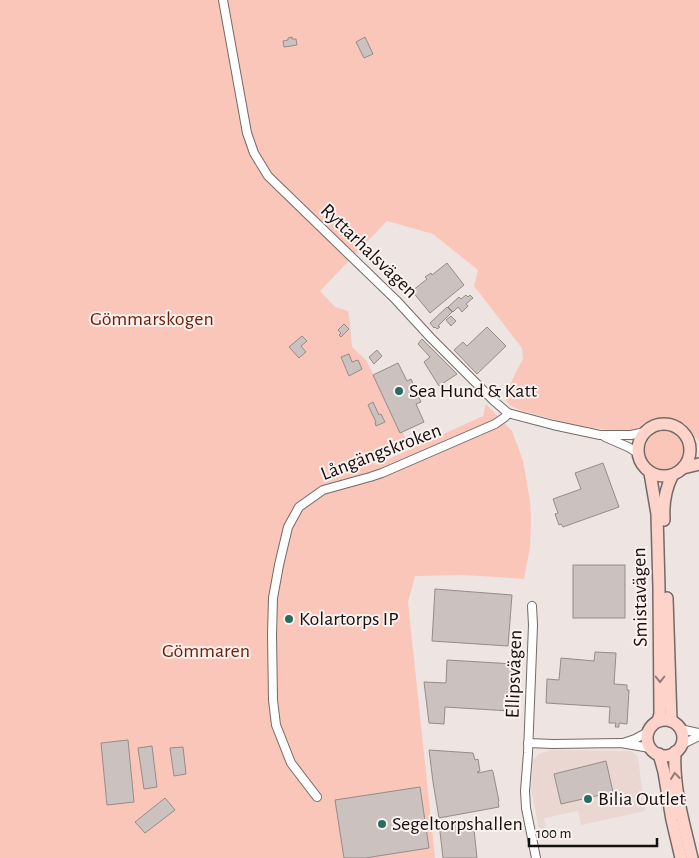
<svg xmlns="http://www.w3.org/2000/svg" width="699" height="858" font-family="'Alegreya Sans',sans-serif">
	<rect width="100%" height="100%" fill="#eee4e1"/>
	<!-- built -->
	<polygon fill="#ead7d2" points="550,750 631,751 638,757 645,811 581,825 578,811 544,818 546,828 539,829 531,788 533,760 539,754"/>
	<!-- green -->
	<g fill="#fac6b9">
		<polygon points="0,0 699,0 699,441 695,437 685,424 670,419 655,419 640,428 626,432 577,426 523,411 511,406 506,401 508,389 517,370 523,359 522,348 474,286 478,270 433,234 387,221 320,291 335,307 348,311 350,324 352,347 366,360 406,439 372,458 376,465 483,416 486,404 512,431 523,461 530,501 531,520 530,547 524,579 464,575 415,576 408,602 435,858 0,858"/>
		<circle cx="665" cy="451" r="20"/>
	</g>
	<!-- building -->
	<g fill="#cbc1be" stroke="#958c89">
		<polygon points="292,37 292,39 296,39 297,45 284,47 283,41 288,40 288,38"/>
		<polygon points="365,37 373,54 364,58 356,42"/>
		<polygon points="447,263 464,285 430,313 412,291 427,279 425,277 431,273 432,275"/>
		<polygon points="466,295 468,297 470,295 473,298 466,304 468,306 462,312 458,307 453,312 448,307 459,297 461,299"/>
		<polygon points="447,307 452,312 438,326 440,327 437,329 435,327 434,328 430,323"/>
		<polygon points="451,316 456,321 451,326 446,320"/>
		<polygon points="344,324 349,329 341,337 339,335 341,333 338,330"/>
		<polygon points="487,327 506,346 477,374 454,350 463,342 467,346"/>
		<polygon points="302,336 307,341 301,346 306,352 299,358 289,347"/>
		<polygon points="422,339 457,374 439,386 424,362 430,357 418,344"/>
		<polygon points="377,350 382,356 374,364 369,357"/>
		<polygon points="349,354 352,362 358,360 362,369 349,376 341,357"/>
		<polygon points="398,363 407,381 411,379 421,402 416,404 424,422 400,433 373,375"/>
		<polygon points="373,402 379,415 381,414 385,422 376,426 375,422 376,422 368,405"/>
		<polygon points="603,463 619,507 563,527 561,524 559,525 555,514 558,513 553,499 581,489 575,473"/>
		<rect x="573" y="565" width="52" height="53"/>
		<polygon points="435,589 512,595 508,646 432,641"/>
		<polygon points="595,652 616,653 614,684 627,685 627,690 629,690 627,724 619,723 619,727 615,727 616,723 609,723 610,707 546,703 547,679 559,680 561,658 594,661"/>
		<polygon points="447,660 514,664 510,711 445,707 444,724 429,723 424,682 446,683"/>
		<polygon points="128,740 134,802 107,805 101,743"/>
		<polygon points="152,746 157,787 144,789 138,748"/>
		<polygon points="183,747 186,774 174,776 170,748"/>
		<polygon points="429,750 473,753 475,760 478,759 480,771 477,772 478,773 492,770 493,772 499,801 498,802 499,807 439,818 433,782"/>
		<polygon points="606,761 613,792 561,804 554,774"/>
		<polygon points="420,787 429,848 365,858 344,858 335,800"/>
		<polygon points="165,798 175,810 145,833 135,822"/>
		<polygon points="473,820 477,858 443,858 439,823"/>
	</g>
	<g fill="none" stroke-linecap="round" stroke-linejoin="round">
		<defs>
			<g id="street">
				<polyline points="223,0 247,133 254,153 268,176 396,300 431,338 494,401 508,413 553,425 600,435 631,435 645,432"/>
				<polyline points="605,437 628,447 638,453"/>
				<polyline points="532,606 533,625 528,753 525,791 526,808 536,858"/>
				<polyline points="680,729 699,733"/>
				<polyline points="528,743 553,744 621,743 650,748"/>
				<polyline points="623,743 635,739 648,732"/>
				<polyline points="681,745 699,736"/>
				<polyline points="317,797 291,763 276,725 273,700 272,635 273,598 279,565 288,527 299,507 323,490 370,477 382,473 495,424 505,417 508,413"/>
			</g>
			<g id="secondary">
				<circle cx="664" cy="450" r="26"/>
				<polyline points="683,468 699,464"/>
				<polyline points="650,473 657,514 659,588 660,714 658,721"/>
				<path d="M664,520C663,504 665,490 672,476"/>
				<polyline points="667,598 671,721"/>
				<circle cx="665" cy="738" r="18"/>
				<path d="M675,752C673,788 684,824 692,858"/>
				<polyline points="659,754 664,772 672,820 681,858"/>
			</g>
		</defs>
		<!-- street casing -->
		<use href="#street" stroke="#736a68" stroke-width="10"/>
		<!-- secondary casing -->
		<use href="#secondary" stroke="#736a68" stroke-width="14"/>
		<!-- street -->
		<use href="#street" stroke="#fff" stroke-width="8"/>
		<!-- secondary -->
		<use href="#secondary" stroke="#fdd3ca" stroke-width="11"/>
	</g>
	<!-- one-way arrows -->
	<defs><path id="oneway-chevron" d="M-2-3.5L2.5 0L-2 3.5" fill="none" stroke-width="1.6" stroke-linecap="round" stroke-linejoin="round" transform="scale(1.25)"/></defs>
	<g stroke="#947b76">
		<use href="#oneway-chevron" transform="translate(660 679) rotate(90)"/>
		<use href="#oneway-chevron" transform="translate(675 776) rotate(-97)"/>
	</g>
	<!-- markers -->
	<g fill="#286d61" stroke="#fbf1ee" stroke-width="2">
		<circle cx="399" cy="391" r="5"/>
		<circle cx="289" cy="619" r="5"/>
		<circle cx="588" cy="799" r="5"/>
		<circle cx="382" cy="824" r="5"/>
	</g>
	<g text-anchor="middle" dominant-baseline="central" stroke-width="4" stroke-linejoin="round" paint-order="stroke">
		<!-- street labels -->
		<g font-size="20" fill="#141010" stroke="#fbf1ee">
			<text transform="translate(369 251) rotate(44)">Ryttarhalsvägen</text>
			<text transform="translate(381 452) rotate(-21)">Långängskroken</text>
			<text transform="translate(640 597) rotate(-91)">Smistavägen</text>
			<text transform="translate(514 674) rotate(-88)">Ellipsvägen</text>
		</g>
		<!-- park labels -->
		<g font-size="20" fill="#711c06" stroke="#fbf1ee">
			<text x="152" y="319">Gömmarskogen</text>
			<text x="206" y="651">Gömmaren</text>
		</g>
		<!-- poi labels -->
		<g font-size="20" fill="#141010" stroke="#fbf1ee" text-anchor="start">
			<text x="409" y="391">Sea Hund &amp; Katt</text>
			<text x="299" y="619">Kolartorps IP</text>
			<text x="598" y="799">Bilia Outlet</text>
			<text x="392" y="824">Segeltorpshallen</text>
		</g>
	</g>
	<!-- scale -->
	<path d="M529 838v8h128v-8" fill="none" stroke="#141010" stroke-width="2.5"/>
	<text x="536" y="838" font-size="15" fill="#141010" stroke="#fbf1ee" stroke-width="4" paint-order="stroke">100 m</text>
</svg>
